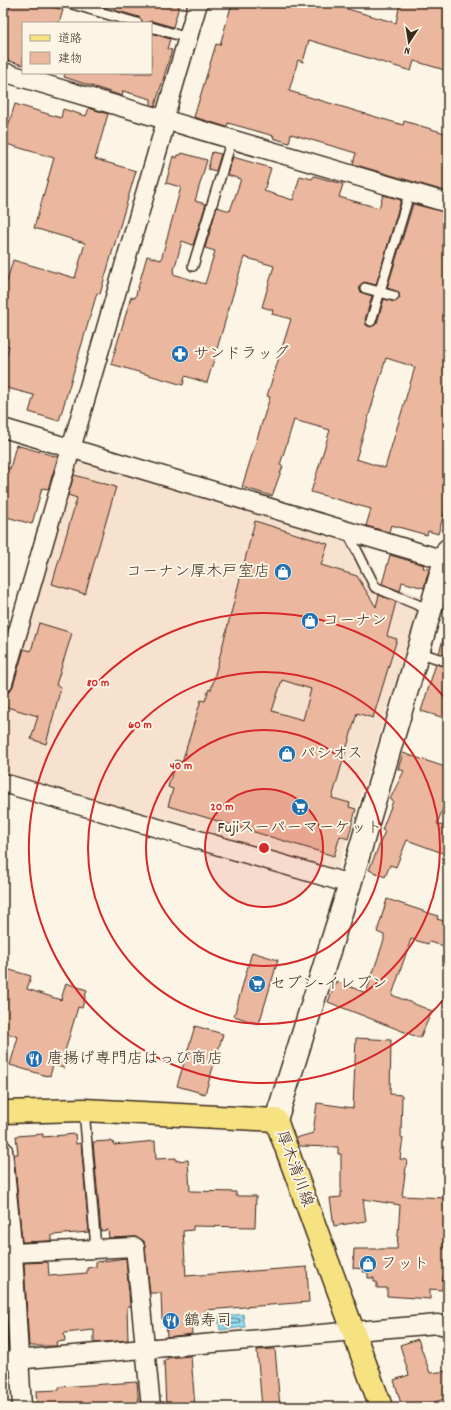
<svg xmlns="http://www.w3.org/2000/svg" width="451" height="1410" font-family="Dekko,'Klee One',sans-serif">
	<defs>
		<pattern id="water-ripples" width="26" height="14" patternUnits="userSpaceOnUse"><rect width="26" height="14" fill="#90dbf1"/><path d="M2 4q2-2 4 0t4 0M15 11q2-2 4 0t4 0" fill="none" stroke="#7dbcce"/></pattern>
	</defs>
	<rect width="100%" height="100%" fill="#fcf5e5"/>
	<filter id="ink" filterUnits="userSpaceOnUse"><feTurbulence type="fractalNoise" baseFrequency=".025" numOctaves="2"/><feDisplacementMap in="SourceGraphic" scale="8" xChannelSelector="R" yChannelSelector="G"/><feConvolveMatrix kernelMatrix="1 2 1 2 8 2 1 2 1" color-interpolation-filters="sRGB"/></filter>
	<g filter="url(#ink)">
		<!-- built -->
		<polygon fill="#f7e2d0" points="79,460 361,543 380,579 422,597 338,869 328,872 3,775 3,701 73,464"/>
		<!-- water -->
		<polygon fill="url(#water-ripples)" stroke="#6e949d" points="243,1314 245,1327 220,1330 218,1317"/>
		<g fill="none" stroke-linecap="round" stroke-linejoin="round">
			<!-- shore -->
			<polygon stroke="#5d7172" stroke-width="1" points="238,1319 240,1320 239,1323 225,1325 223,1324 224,1320"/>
		</g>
		<!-- building -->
		<g fill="#ebb79e" stroke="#3b2a1e" fill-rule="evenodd">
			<polygon points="11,3 40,3 63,10 59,23 23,23 23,65 3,59 3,8 9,10"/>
			<polygon points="117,3 180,3 173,27 152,21 143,23 139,17 114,10"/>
			<polygon points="232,3 327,3 396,23 400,3 448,3 448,71 414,61 411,71 309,40 303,62 298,60 289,91 403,125 404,121 448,134 448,192 353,164 356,153 291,134 289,143 273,138 274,136 228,123 227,127 194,117 216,44 220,45"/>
			<polygon points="151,33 170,39 167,49 172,50 155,106 151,105 151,99 123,91 122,96 64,77 65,73 151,73"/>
			<polygon points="15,104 61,118 63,109 86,116 89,108 108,114 95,159 136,171 100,294 97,293 59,421 29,412 34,395 3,387 3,368 9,346 3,345 3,280 7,281 13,260 75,278 85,243 34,228 54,158 3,143"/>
			<polygon points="212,152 221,154 216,171 208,169"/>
			<path d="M182,153L207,160L195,201L206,204L193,245L182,241L173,274L205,284L215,251L205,248L217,207L230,211L241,179L227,175L233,157L271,168L264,191L293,200L300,176L312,179L314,176L343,184L339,197L379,208L383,195L401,200L376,285L364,282L359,287L361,292L372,296L365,320L366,325L370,327L377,323L384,299L395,302L400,298L398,292L387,288L413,204L448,213V500L438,534L428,531L427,535L391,525L389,532L366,526L371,509L311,492L330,430L294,420L280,465L283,466L272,496L242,487L270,397L267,396L291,319L272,314L273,310L262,307L274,266L244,257L207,383L185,376L183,385L111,364L131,297L135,298L147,256L161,260L181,187L166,183L173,156L177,158L178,155H181ZM386,358L415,367L385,468L356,459Z"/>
			<polygon points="16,445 58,457 48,489 42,488 32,524 3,516 3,465 10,469"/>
			<polygon points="74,475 116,487 85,594 52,584 77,498 68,495"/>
			<path d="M255,521L328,544L321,565L357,576L376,607L379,595L396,602L387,636L397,639L373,718L357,713L332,798L350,803L349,807L356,809L348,839L340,836L334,856L168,806L173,789L168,787L176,760L182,762L201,700L205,701L209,689L211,690ZM282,680L311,689L303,720L272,711Z"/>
			<polygon points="390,555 424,565 423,568 429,569 424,588 402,582 400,591 382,584"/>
			<polygon points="39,623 72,633 56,685 61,687 46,744 31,739 38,716 3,706 3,693 10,691 13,686 24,649 31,651"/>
			<polygon points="444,636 448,637 448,656 439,653"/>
			<polygon points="436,664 448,668 448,719 421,711"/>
			<polygon points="403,753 448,768 448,795 437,824 448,828 448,855 407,840 396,867 390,865 385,877 369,870 385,831 382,830 393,801 390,799 404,771 398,769"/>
			<polygon points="387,899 438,916 437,919 448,922 448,947 429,942 428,944 411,939 392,995 432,1011 420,1038 328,1002 336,981 366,993 384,940 384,935 377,932"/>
			<polygon points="252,952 278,960 259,1024 234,1016"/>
			<polygon points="3,968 31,976 27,989 61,1000 66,983 87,990 82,1008 78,1007 65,1051 69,1052 64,1068 53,1065 50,1076 47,1075 47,1076 10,1065 18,1037 3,1032"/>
			<polygon points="195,1026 223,1034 205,1094 177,1086"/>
			<polygon points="356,1038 391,1040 390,1094 402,1095 401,1137 403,1138 400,1159 407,1160 402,1196 446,1198 443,1249 448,1249 448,1273 447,1276 443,1276 442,1290 430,1289 430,1299 387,1296 387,1288 377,1288 377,1282 374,1282 374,1278 368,1278 368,1272 363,1272 364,1269 353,1268 354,1249 397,1249 400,1205 363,1199 366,1221 334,1226 330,1198 341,1197 341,1154 338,1154 338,1147 299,1146 296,1138 313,1133 317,1103 353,1108"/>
			<polygon points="43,1134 43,1137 75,1134 76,1144 81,1143 89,1232 52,1235 52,1240 47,1241 22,1242 14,1154 18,1154 16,1136"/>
			<polygon points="110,1141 113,1142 114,1145 155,1141 156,1159 176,1158 176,1161 188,1160 190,1191 236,1192 236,1196 256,1196 255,1227 193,1226 193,1230 183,1231 186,1276 307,1267 309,1302 206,1310 207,1319 191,1319 192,1334 167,1337 166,1319 162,1319 161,1293 150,1293 144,1241 135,1237 109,1238 108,1230 101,1231 93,1142"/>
			<polygon points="126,1258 130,1306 127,1307 128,1340 94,1343 94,1330 64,1333 65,1341 56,1342 57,1346 29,1346 24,1263 48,1262 49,1276 87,1273 87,1268 96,1267 96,1262"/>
			<polygon points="5,1304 8,1348 3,1348 3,1305"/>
			<polygon points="418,1339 430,1373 448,1371 448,1398 417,1407 402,1407 394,1380 409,1375 400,1345"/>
			<polygon points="275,1349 280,1407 262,1407 257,1350"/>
			<polygon points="191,1356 195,1407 166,1407 164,1360 167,1360 167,1358"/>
			<polygon points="137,1382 139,1407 37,1407 36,1391 59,1390 59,1387"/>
		</g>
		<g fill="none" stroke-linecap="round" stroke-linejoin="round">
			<defs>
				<g id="lane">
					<polyline points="69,3 137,23"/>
					<polyline points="151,27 188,38"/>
					<polyline points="193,266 232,139"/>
					<polyline points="365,288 394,296"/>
					<polyline points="371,321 410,191"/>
					<polyline points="347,531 375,587 430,610"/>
					<polyline points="418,652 448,662"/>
					<polyline points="84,1110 96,1248"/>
				</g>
				<g id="street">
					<polyline points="3,72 448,203"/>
					<polyline points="3,428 448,561"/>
					<polyline points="3,683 165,125 164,119 198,3"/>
					<polyline points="3,783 350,884"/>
					<polyline points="3,1150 13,1253 22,1407"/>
					<polyline points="13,1253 135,1247 151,1407"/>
					<polyline points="3,1361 438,1324 448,1327"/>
				</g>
				<polyline id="secondary" points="276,1120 350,884 448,550"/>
				<polyline id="primary" points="3,1112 84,1110 276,1120 381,1407"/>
			</defs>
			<!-- lane casing -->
			<use href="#lane" stroke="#3b2a1e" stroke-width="12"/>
			<!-- street casing -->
			<use href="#street" stroke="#3b2a1e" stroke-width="21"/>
			<!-- secondary casing -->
			<use href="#secondary" stroke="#3b2a1e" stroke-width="25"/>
			<!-- primary casing -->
			<use href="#primary" stroke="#3b2a1e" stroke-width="25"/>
			<!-- lane -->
			<use href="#lane" stroke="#fcf5e5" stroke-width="9"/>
			<!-- street -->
			<use href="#street" stroke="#fcf5e5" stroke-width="18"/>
			<!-- secondary -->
			<use href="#secondary" stroke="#fcf5e5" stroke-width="22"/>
			<!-- primary -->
			<use href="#primary" stroke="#f7e281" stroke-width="22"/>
		</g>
	</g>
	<!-- distance rings -->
	<circle cx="264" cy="848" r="59" fill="#d62828" fill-opacity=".12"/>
	<g fill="none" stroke="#d62828" stroke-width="2">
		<circle cx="264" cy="848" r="59"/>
		<circle cx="264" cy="848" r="118"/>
		<circle cx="264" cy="848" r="176"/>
		<path d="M448 994A235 235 0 1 1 448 702"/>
	</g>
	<!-- icons -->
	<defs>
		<symbol id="pharmacy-disc" viewBox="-11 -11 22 22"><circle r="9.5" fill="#1f6fb2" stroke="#fcf5e5"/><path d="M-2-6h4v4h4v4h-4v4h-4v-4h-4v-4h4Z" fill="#fff"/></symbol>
		<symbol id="shop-disc" viewBox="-11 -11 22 22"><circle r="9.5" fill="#1f6fb2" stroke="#fcf5e5"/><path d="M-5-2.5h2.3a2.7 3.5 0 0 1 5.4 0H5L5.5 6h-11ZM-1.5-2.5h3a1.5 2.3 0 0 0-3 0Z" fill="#fff"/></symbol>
		<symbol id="supermarket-disc" viewBox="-11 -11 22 22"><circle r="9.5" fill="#1f6fb2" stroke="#fcf5e5"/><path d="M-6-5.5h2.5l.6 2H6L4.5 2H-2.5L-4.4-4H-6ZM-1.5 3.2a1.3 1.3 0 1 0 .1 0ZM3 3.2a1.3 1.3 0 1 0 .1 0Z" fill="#fff"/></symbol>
		<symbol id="restaurant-disc" viewBox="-11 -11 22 22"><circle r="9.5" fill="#1f6fb2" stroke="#fcf5e5"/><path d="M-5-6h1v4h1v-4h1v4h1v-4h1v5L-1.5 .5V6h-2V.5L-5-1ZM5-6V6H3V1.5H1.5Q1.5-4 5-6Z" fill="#fff"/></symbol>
	</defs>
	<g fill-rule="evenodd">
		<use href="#pharmacy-disc" x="170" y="344" width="20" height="20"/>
		<use href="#shop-disc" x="273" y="562" width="20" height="20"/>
		<use href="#shop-disc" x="300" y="611" width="20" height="20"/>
		<use href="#shop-disc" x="277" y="744" width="20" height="20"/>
		<use href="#supermarket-disc" x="290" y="797" width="20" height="20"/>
		<use href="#supermarket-disc" x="247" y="974" width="20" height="20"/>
		<use href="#restaurant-disc" x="24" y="1049" width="20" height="20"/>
		<use href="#shop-disc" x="358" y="1254" width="20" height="20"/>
		<use href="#restaurant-disc" x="161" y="1311" width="20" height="20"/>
	</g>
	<g text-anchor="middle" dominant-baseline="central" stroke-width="4" stroke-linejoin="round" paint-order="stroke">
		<!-- poi labels -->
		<g font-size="16" fill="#3b2a1e" stroke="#fcf5e5" text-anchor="start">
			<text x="193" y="354">サンドラッグ</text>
			<text x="270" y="572" text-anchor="end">コーナン厚木戸室店</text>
			<text x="323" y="621">コーナン</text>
			<text x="300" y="754">パシオス</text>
			<text x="300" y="828" text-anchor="middle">Fujiスーパーマーケット</text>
			<text x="270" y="984">セブン-イレブン</text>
			<text x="47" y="1059">唐揚げ専門店はっぴ商店</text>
			<text x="381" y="1264">フット</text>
			<text x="184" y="1321">鶴寿司</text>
		</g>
		<!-- street labels -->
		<g font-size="16" fill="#3b2a1e" stroke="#fcf5e5">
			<text transform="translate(294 1169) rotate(70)">厚木清川線</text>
		</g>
	</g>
	<circle cx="264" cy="848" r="6" fill="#d62828" stroke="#fcf5e5" stroke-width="2"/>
	<g font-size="12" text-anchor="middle" font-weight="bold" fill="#d62828" stroke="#fcf5e5" stroke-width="4" stroke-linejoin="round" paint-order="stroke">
		<text x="98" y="686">80 m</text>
		<text x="140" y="728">60 m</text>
		<text x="181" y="769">40 m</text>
		<text x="222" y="810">20 m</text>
	</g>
	<!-- margin -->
	<rect width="451" height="1410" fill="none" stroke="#fcf5e5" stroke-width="16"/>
	<rect x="8" y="8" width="435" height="1394" fill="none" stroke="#3b2a1e" stroke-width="1.5" filter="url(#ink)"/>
	<!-- legend -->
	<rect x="22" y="22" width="130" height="52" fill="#fcf5e5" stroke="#afa495"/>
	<rect x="30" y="35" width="20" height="6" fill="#f7e281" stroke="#afa495"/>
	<text x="58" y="42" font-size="12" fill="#3b2a1e">道路</text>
	<rect x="30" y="52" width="20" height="12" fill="#ebb79e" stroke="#afa495"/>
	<text x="58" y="62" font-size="12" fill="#3b2a1e">建物</text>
	<!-- north arrow -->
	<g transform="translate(409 42) rotate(192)" stroke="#fcf5e5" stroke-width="3" paint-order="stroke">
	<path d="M0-3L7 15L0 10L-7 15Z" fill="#3b2a1e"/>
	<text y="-6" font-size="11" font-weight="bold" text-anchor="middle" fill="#3b2a1e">N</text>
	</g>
</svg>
